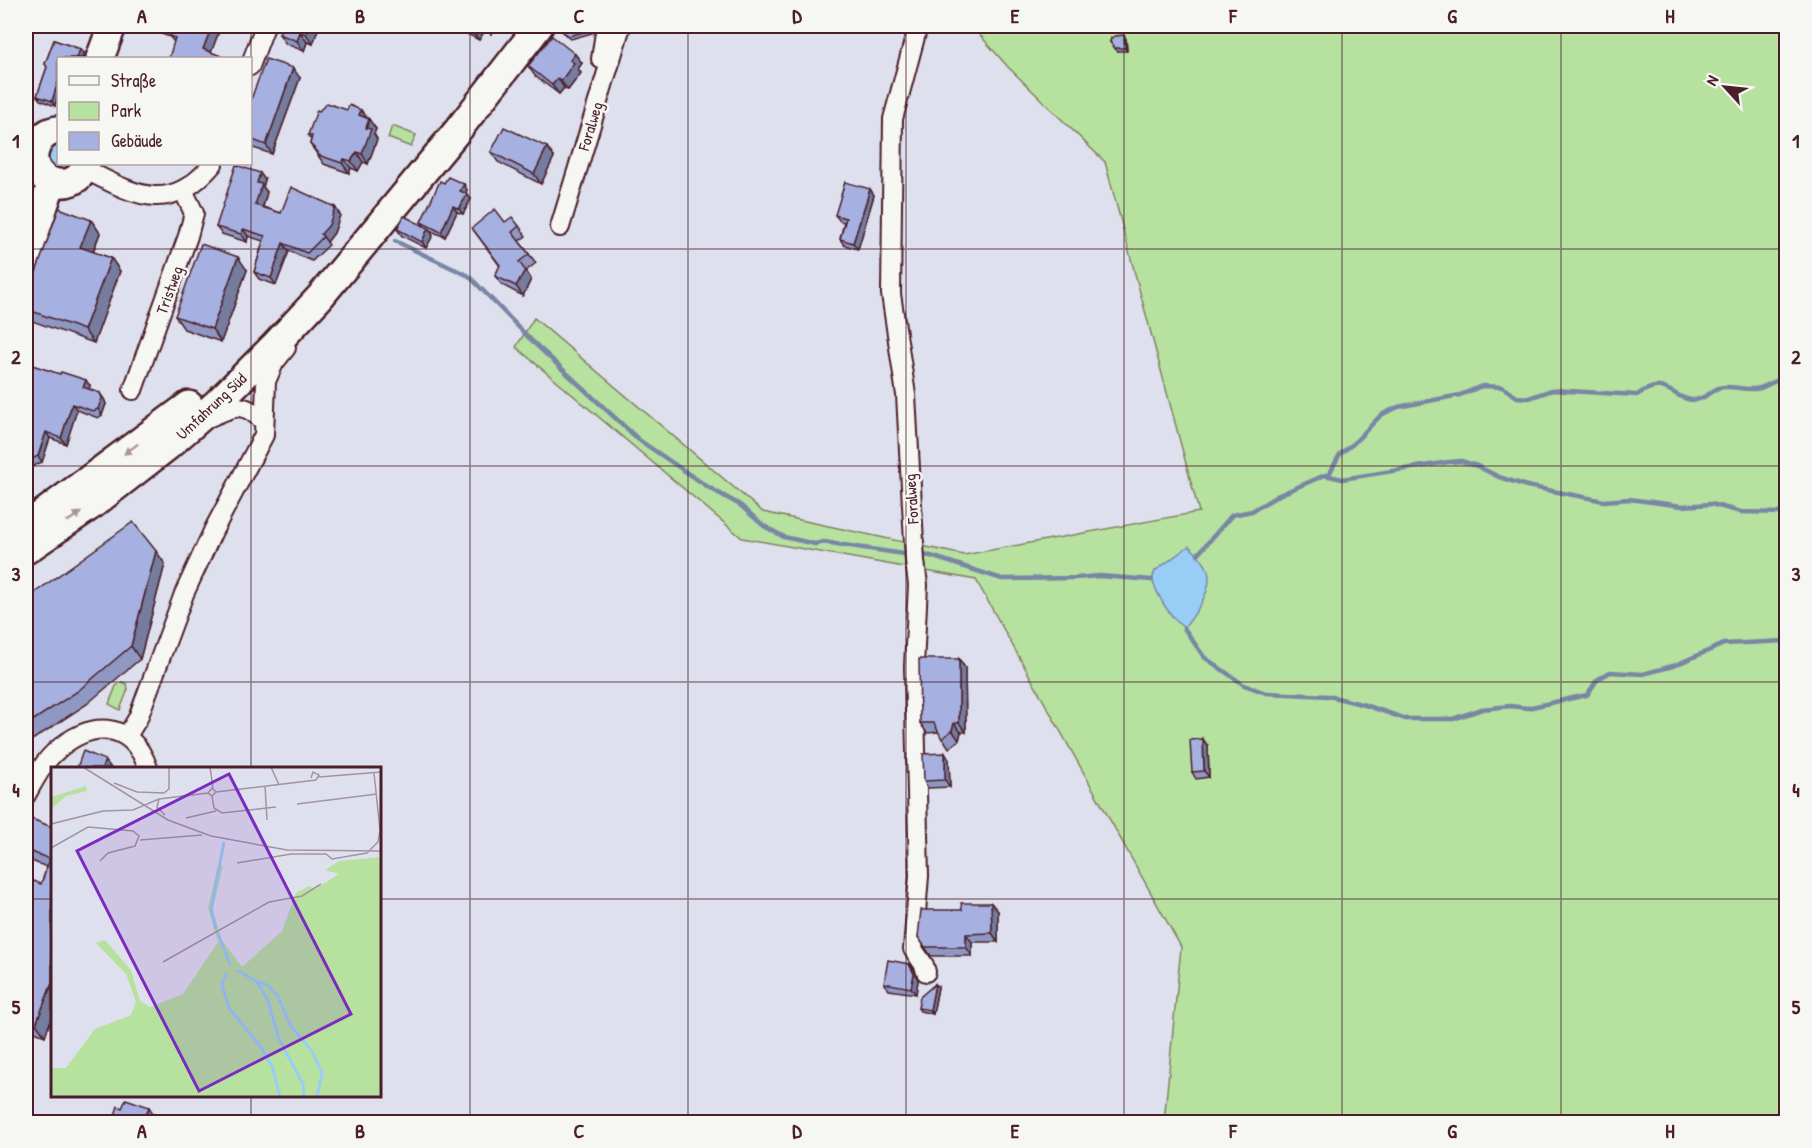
<svg xmlns="http://www.w3.org/2000/svg" width="1812" height="1148" font-family="'Patrick Hand',sans-serif">
	<rect width="100%" height="100%" fill="#dee1ed"/>
	<filter id="ink" filterUnits="userSpaceOnUse"><feTurbulence type="fractalNoise" baseFrequency=".0167" numOctaves="2"/><feDisplacementMap in="SourceGraphic" scale="12" xChannelSelector="R" yChannelSelector="G"/><feConvolveMatrix kernelMatrix="1 2 1 2 8 2 1 2 1" color-interpolation-filters="sRGB"/></filter>
	<g filter="url(#ink)">
		<!-- green -->
		<g fill="#b6e19e" stroke="#808064" stroke-width="1.5">
			<polygon points="972,26 1786,26 1786,1122 1164,1122 1181,947 976,580 742,538 516,347 534,318 763,512 964,555 1199,512 1105,162 1008,67"/>
			<polygon points="392,126 416,135 411,147 388,138"/>
			<polygon points="122,682 127,684 128,689 120,710 109,704 116,686"/>
		</g>
		<!-- water -->
		<g fill="#98cdf6" stroke="#7987a5" stroke-width="1.5">
			<polygon points="58,144 58,164 70,164 62,169 54,168 47,158 48,150"/>
			<path d="M1189,546C1209,564 1215,576 1203,600C1197,610 1192,619 1184,628C1168,614 1160,600 1152,580L1155,571Z"/>
		</g>
		<g fill="none" stroke-linecap="round" stroke-linejoin="round">
			<!-- stream -->
			<g stroke="#7987a5" stroke-width="4.5">
				<polyline points="395,241 469,276 533,342 639,440 708,487 740,505 764,526 784,537 815,544 824,542 910,555"/>
				<path d="M1328,476L1340,454L1353,444L1381,415L1398,407L1460,395L1482,386L1502,387L1517,397L1529,398L1552,390L1637,395C1667,374 1672,400 1693,400C1704,400 1709,392 1718,388C1731,384 1747,392 1760,388C1770,385 1775,379 1786,379"/>
				<polyline points="1198,554 1232,515 1252,511 1279,495 1325,475 1342,479 1449,462 1461,461 1477,466 1499,477 1527,486 1604,501 1629,499 1682,506 1711,504 1741,512 1786,513"/>
				<polyline points="919,555 931,556 1002,579 1075,578 1100,576 1152,580"/>
				<polyline points="1184,628 1204,657 1244,685 1266,693 1329,696 1365,705 1406,719 1453,719 1482,709 1510,706 1527,708 1587,695 1597,680 1610,672 1643,674 1673,666 1724,644 1786,641"/>
			</g>
			<defs>
				<g id="street">
					<polyline points="918,26 893,119 891,294 906,395 915,561 918,585 914,666 919,876 913,949 924,965 926,972"/>
					<polyline points="601,59 606,26"/>
					<polyline points="250,66 265,26"/>
					<path d="M84,169C136,195 169,216 213,164"/>
					<polyline points="560,227 621,26"/>
					<polyline points="133,390 188,236 194,213 183,190"/>
					<path d="M210,417C235,406 243,400 264,422"/>
					<polyline points="127,736 138,718 184,594 214,529 264,435 266,381 274,363 286,348"/>
					<path d="M26,795C34,781 42,764 54,753C88,720 131,719 148,768"/>
				</g>
				<g id="primary">
					<polyline points="100,58 112,26"/>
					<path d="M58,130C49,131 41,136 37,145C20,179 75,201 86,164"/>
					<polyline points="26,259 52,182"/>
					<polyline points="26,526 189,405"/>
					<polyline points="26,550 92,505 168,446 216,404 275,345 320,297 458,130 539,26"/>
				</g>
			</defs>
			<!-- street casing -->
			<use href="#street" stroke="#4a1f2b" stroke-width="22"/>
			<!-- primary casing -->
			<use href="#primary" stroke="#4a1f2b" stroke-width="32"/>
			<!-- street -->
			<use href="#street" stroke="#f6f6f2" stroke-width="18"/>
			<!-- primary -->
			<use href="#primary" stroke="#f6f6f2" stroke-width="27"/>
		</g>
		<!-- wall -->
		<g fill="#8f98c2" stroke="#4a1f2b" stroke-width="1.5">
			<polygon points="139,26 221,26 211,52 174,42 170,37"/>
			<polygon points="319,26 313,44 307,42 304,51 286,44 279,34"/>
			<polygon points="462,26 496,26 491,34 485,30 479,40 465,33 462,28 463,26"/>
			<polygon points="590,26 592,33 571,39 564,33 561,30"/>
			<polygon points="1126,39 1127,51 1117,51 1110,42"/>
			<polygon points="54,40 80,49 84,53 82,58 58,58 58,95 55,106 40,100 37,96 47,67 45,64"/>
			<polygon points="575,54 582,63 578,69 581,73 568,90 564,88 559,94 535,76 528,66"/>
			<polygon points="300,78 272,154 250,147 250,102"/>
			<polygon points="367,118 376,129 374,134 377,139 368,164 363,162 358,171 351,168 349,173 324,164 310,144 311,140 308,135"/>
			<polygon points="491,152 554,157 541,184 498,162"/>
			<polygon points="265,180 263,187 267,192 263,207 281,213 335,207 340,215 334,233 327,242 329,245 312,261 289,251 276,285 259,279 254,272 263,241 248,236 247,242 222,234 216,227"/>
			<polygon points="444,183 464,184 467,190 466,193 471,199 463,214 457,212 445,237 429,230 433,235 426,248 402,236 397,229 424,226 421,222"/>
			<polygon points="870,189 874,195 858,249 844,245 840,239 844,222 840,221 835,215"/>
			<polygon points="91,220 100,233 93,252 111,258 120,271 94,343 32,321 26,312 26,300"/>
			<polygon points="505,222 519,226 526,236 519,241 536,263 526,271 531,279 523,296 502,285 495,276 500,266 472,228"/>
			<polygon points="247,270 221,342 184,329 175,316"/>
			<polygon points="26,363 90,386 89,389 104,399 106,404 102,415 98,418 77,410 66,444 50,438 42,462 28,469 26,468"/>
			<polygon points="165,564 140,659 87,704 26,744 26,599"/>
			<polygon points="959,659 965,668 966,732 961,732 959,740 949,748 939,732 927,733 920,723"/>
			<polygon points="1208,746 1209,777 1196,779 1192,772"/>
			<polygon points="945,753 949,760 950,787 928,788 924,781"/>
			<polygon points="26,817 52,827 45,1036 26,1029 26,878 41,884 47,867 26,859"/>
			<polygon points="991,903 998,911 998,942 972,942 972,956 931,956 918,937 962,910"/>
			<polygon points="909,964 914,970 918,980 916,994 889,990 884,983"/>
			<polygon points="938,987 933,1014 920,1011 918,1008"/>
		</g>
		<!-- shaded-wall -->
		<g fill="#747c9e" stroke="#4a1f2b" stroke-width="1.5">
			<polygon points="212,26 221,26 209,58 203,49"/>
			<polygon points="309,26 319,26 313,44 306,34"/>
			<polygon points="481,26 485,30 479,40 475,35"/>
			<polygon points="489,26 496,26 491,34 488,28"/>
			<polygon points="300,32 307,42 304,51 297,41"/>
			<polygon points="1124,35 1126,39 1127,51 1125,48"/>
			<polygon points="80,49 84,53 82,58 77,58"/>
			<polygon points="575,54 582,63 578,69 581,73 568,90 561,81 570,60"/>
			<polygon points="293,68 300,78 272,154 266,145"/>
			<polygon points="558,78 564,88 559,94 552,85"/>
			<polygon points="58,82 58,95 55,106 52,101"/>
			<polygon points="361,110 368,119 359,115"/>
			<polygon points="369,119 376,129 374,134 377,139 368,164 362,154 366,128"/>
			<polygon points="547,147 554,157 541,184 534,174"/>
			<polygon points="357,152 363,162 358,171 351,161"/>
			<polygon points="344,159 351,168 349,173 342,163"/>
			<polygon points="260,173 265,180 263,187 267,192 261,213 255,205 257,183"/>
			<polygon points="464,184 467,190 464,196 460,191"/>
			<polygon points="870,189 874,195 858,249 853,243"/>
			<polygon points="467,194 471,199 463,214 459,209"/>
			<polygon points="453,206 457,212 445,237 441,232"/>
			<polygon points="335,207 340,215 334,233 327,242 321,234"/>
			<polygon points="91,220 100,233 89,260 80,247"/>
			<polygon points="428,228 433,235 426,248 422,242"/>
			<polygon points="243,229 248,236 247,242 241,234"/>
			<polygon points="283,243 289,251 276,285 271,278"/>
			<polygon points="238,257 247,270 221,342 212,329"/>
			<polygon points="111,258 120,271 94,343 84,330"/>
			<polygon points="525,270 531,279 523,296 516,286"/>
			<polygon points="86,380 90,386 88,393 83,387"/>
			<polygon points="100,393 104,399 106,404 102,415 98,409"/>
			<polygon points="72,404 77,410 66,444 61,438"/>
			<polygon points="46,432 50,438 42,462 38,456"/>
			<polygon points="156,551 165,564 140,659 131,646"/>
			<polygon points="959,659 965,668 966,732 959,723"/>
			<polygon points="954,723 961,732 959,740 952,730"/>
			<polygon points="1203,739 1208,746 1209,777 1204,771"/>
			<polygon points="945,753 949,760 950,787 945,780"/>
			<polygon points="105,760 111,768 102,768"/>
			<polygon points="991,903 998,911 998,942 992,933"/>
			<polygon points="966,934 972,942 972,956 966,947"/>
			<polygon points="909,964 914,970 918,980 916,994 911,988"/>
			<polygon points="52,983 52,1017 45,1036 36,1024"/>
			<polygon points="935,984 938,987 933,1014 930,1010"/>
			<polygon points="149,1107 153,1113 150,1122 143,1122"/>
		</g>
		<!-- building -->
		<g fill="#a6b1e1" stroke="#4a1f2b" stroke-width="1.5">
			<polygon points="156,26 212,26 203,49 221,56 220,58 169,58 175,38 170,36 171,31"/>
			<polygon points="282,26 309,26 306,34 300,32 297,41 279,34"/>
			<polygon points="463,26 481,26 475,35 462,28"/>
			<polygon points="564,26 588,26 590,30 569,36 561,30"/>
			<polygon points="1124,35 1125,48 1115,48 1110,42 1111,38 1115,36"/>
			<polygon points="552,36 575,54 570,60 574,63 561,81 558,78 552,85 528,66"/>
			<polygon points="54,40 80,49 77,58 58,58 58,82 52,101 37,96 47,67 45,64"/>
			<polygon points="266,59 293,68 266,145 250,139 250,102"/>
			<polygon points="327,103 347,110 349,105 361,110 359,115 369,119 366,128 371,129 362,154 357,152 351,161 344,159 342,163 318,155 318,152 310,144 312,136 308,135 317,110 319,111"/>
			<polygon points="504,127 547,147 534,174 491,152"/>
			<polygon points="236,165 260,173 257,183 262,184 255,205 281,213 291,187 335,207 329,225 321,234 323,237 307,253 283,243 271,278 254,272 265,236 243,229 241,234 216,227"/>
			<polygon points="448,177 464,184 460,191 467,194 459,209 453,206 441,232 421,222 440,181 444,183"/>
			<polygon points="845,182 870,189 853,243 840,239 846,218 835,215"/>
			<polygon points="59,208 91,220 80,247 111,258 84,330 26,309 26,300"/>
			<polygon points="495,209 505,222 512,217 519,226 512,232 529,254 519,262 525,270 516,286 495,276 500,265 472,228"/>
			<polygon points="404,216 428,228 422,242 397,229"/>
			<polygon points="201,244 238,257 212,329 175,316"/>
			<polygon points="26,363 60,374 61,372 86,380 83,387 100,393 102,398 98,409 93,411 72,404 61,438 46,432 38,456 26,462"/>
			<polygon points="133,522 156,551 131,646 78,691 26,725 26,599"/>
			<polygon points="919,659 959,659 959,723 954,723 952,730 942,739 934,723 920,723"/>
			<polygon points="1203,739 1204,771 1192,772 1190,740"/>
			<polygon points="83,751 105,760 102,768 77,768"/>
			<polygon points="945,753 945,780 924,781 923,754"/>
			<polygon points="26,817 52,827 52,983 36,1024 26,1020 26,878 41,884 50,859 26,850"/>
			<polygon points="961,903 991,903 992,933 966,934 966,947 925,947 918,937 921,910 962,910"/>
			<polygon points="888,960 909,964 914,974 911,988 884,983"/>
			<polygon points="935,984 930,1010 918,1008 920,997"/>
			<polygon points="126,1099 149,1107 143,1122 113,1122 118,1106 122,1108"/>
		</g>
		<!-- one-way arrows -->
		<defs><path id="oneway-solid" d="M-6-.8H1V-3.2L6.5 0L1 3.2V.8H-6Z" transform="scale(1.5)"/></defs>
		<g fill="#a99598">
			<use href="#oneway-solid" transform="translate(131 449) rotate(143)"/>
			<use href="#oneway-solid" transform="translate(74 517) rotate(-34)"/>
		</g>
	</g>
	<!-- grid -->
	<path fill="none" stroke="#4a1f2b" stroke-width="1.5" stroke-opacity="0.55" d="M251,26V768M470,26V1122M688,26V1122M906,26V1122M1124,26V1122M1342,26V1122M1561,26V1122M26,249H1786M26,466H1786M26,682H1786M26,899H52M380,899H1786M251,1096V1122"/>
	<g text-anchor="middle" dominant-baseline="central" stroke-width="5" stroke-linejoin="round" paint-order="stroke">
		<!-- street labels -->
		<g font-size="16" fill="#4a1f2b" stroke="#f6f6f2">
			<text transform="translate(590 126) rotate(-73)">Foralweg</text>
			<text transform="translate(169 290) rotate(-70)">Tristweg</text>
			<text transform="translate(211 406) rotate(-43)">Umfahrung Süd</text>
			<text transform="translate(911 499) rotate(-94)">Foralweg</text>
		</g>
	</g>
	<!-- overview -->
	<g transform="translate(51 767)">
		<rect width="330" height="330" fill="#dee1ed"/>
		<path d="M35,19L36,24L15,29L0,42V30ZM330,90V330H0V301H15L44,262L80,248L85,235L75,207L45,176L54,173L80,203L89,234L99,240L132,227L167,175L157,141L167,98L172,99L162,142L170,172L191,200L231,164L245,126L258,119L264,122L288,107L274,103L288,94Z" fill="#b6e19e"/>
		<path fill="none" stroke="#98cdf6" stroke-width="3" d="M165,162L160,143L173,75M167,166L179,198M186,203L205,214L216,231L228,272L252,317L253,330M175,206L171,218L178,241L209,279L221,299L229,330M207,215L216,218L227,229L239,258L261,284L271,306L266,330"/>
		<path fill="none" stroke="#a3939f" stroke-width="1.5" d="M32,0L117,53L160,69L236,83L330,84M159,0L162,21M220,0L228,18M268,10L330,5M63,16L86,25L113,26L118,22V0M214,19L216,53M165,25L161,21L157,26L161,29L165,25L265,13L268,8L262,5L260,11M161,29L163,41L171,46L225,40M108,32L106,40L114,48M246,37L326,27M135,51L165,44M0,57L52,44L82,43L108,32L157,26M89,73L151,68M0,81L37,60L82,64L88,69L84,79L57,86L49,94M186,96L240,87H275L281,92L316,86L327,75L329,63L323,6M112,195L218,135L251,129L270,117"/>
		<path fill="#7b2cbf" fill-opacity="0.15" stroke="#7b2cbf" stroke-width="3" d="M178,7L300,247L148,324L26,84Z"/>
		<rect width="330" height="330" fill="none" stroke="#4a1f2b" stroke-width="3"/>
	</g>
	<!-- margin -->
	<rect width="1812" height="1148" fill="none" stroke="#f6f6f2" stroke-width="66"/>
	<!-- legend -->
	<rect x="57" y="57" width="195" height="108" fill="#f6f6f2" stroke="#b1a0a2" stroke-width="1.5"/>
	<rect x="69" y="76" width="30" height="9" fill="#f6f6f2" stroke="#b1a0a2" stroke-width="1.5"/>
	<text x="111" y="87" font-size="18" fill="#4a1f2b">Straße</text>
	<rect x="69" y="102" width="30" height="18" fill="#b6e19e" stroke="#b1a0a2" stroke-width="1.5"/>
	<text x="111" y="117" font-size="18" fill="#4a1f2b">Park</text>
	<rect x="69" y="132" width="30" height="18" fill="#a6b1e1" stroke="#b1a0a2" stroke-width="1.5"/>
	<text x="111" y="147" font-size="18" fill="#4a1f2b">Gebäude</text>
	<!-- north arrow -->
	<g transform="translate(1725 87) rotate(297)" stroke="#f6f6f2" stroke-width="4.5" paint-order="stroke">
	<path d="M0-4.5L10 22L0 15L-10 22Z" fill="#4a1f2b"/>
	<text y="-9" font-size="16" font-weight="bold" text-anchor="middle" fill="#4a1f2b">N</text>
	</g>
	<rect x="33" y="33" width="1746" height="1082" fill="none" stroke="#4a1f2b" stroke-width="2"/>
	<g font-size="20" text-anchor="middle" font-weight="bold" fill="#4a1f2b">
		<text x="142" y="23">A</text>
		<text x="360" y="23">B</text>
		<text x="579" y="23">C</text>
		<text x="797" y="23">D</text>
		<text x="1015" y="23">E</text>
		<text x="1233" y="23">F</text>
		<text x="1452" y="23">G</text>
		<text x="1670" y="23">H</text>
		<text x="16" y="148">1</text>
		<text x="1796" y="148">1</text>
		<text x="16" y="364">2</text>
		<text x="1796" y="364">2</text>
		<text x="16" y="581">3</text>
		<text x="1796" y="581">3</text>
		<text x="16" y="797">4</text>
		<text x="1796" y="797">4</text>
		<text x="16" y="1014">5</text>
		<text x="1796" y="1014">5</text>
		<text x="142" y="1138">A</text>
		<text x="360" y="1138">B</text>
		<text x="579" y="1138">C</text>
		<text x="797" y="1138">D</text>
		<text x="1015" y="1138">E</text>
		<text x="1233" y="1138">F</text>
		<text x="1452" y="1138">G</text>
		<text x="1670" y="1138">H</text>
	</g>
</svg>
